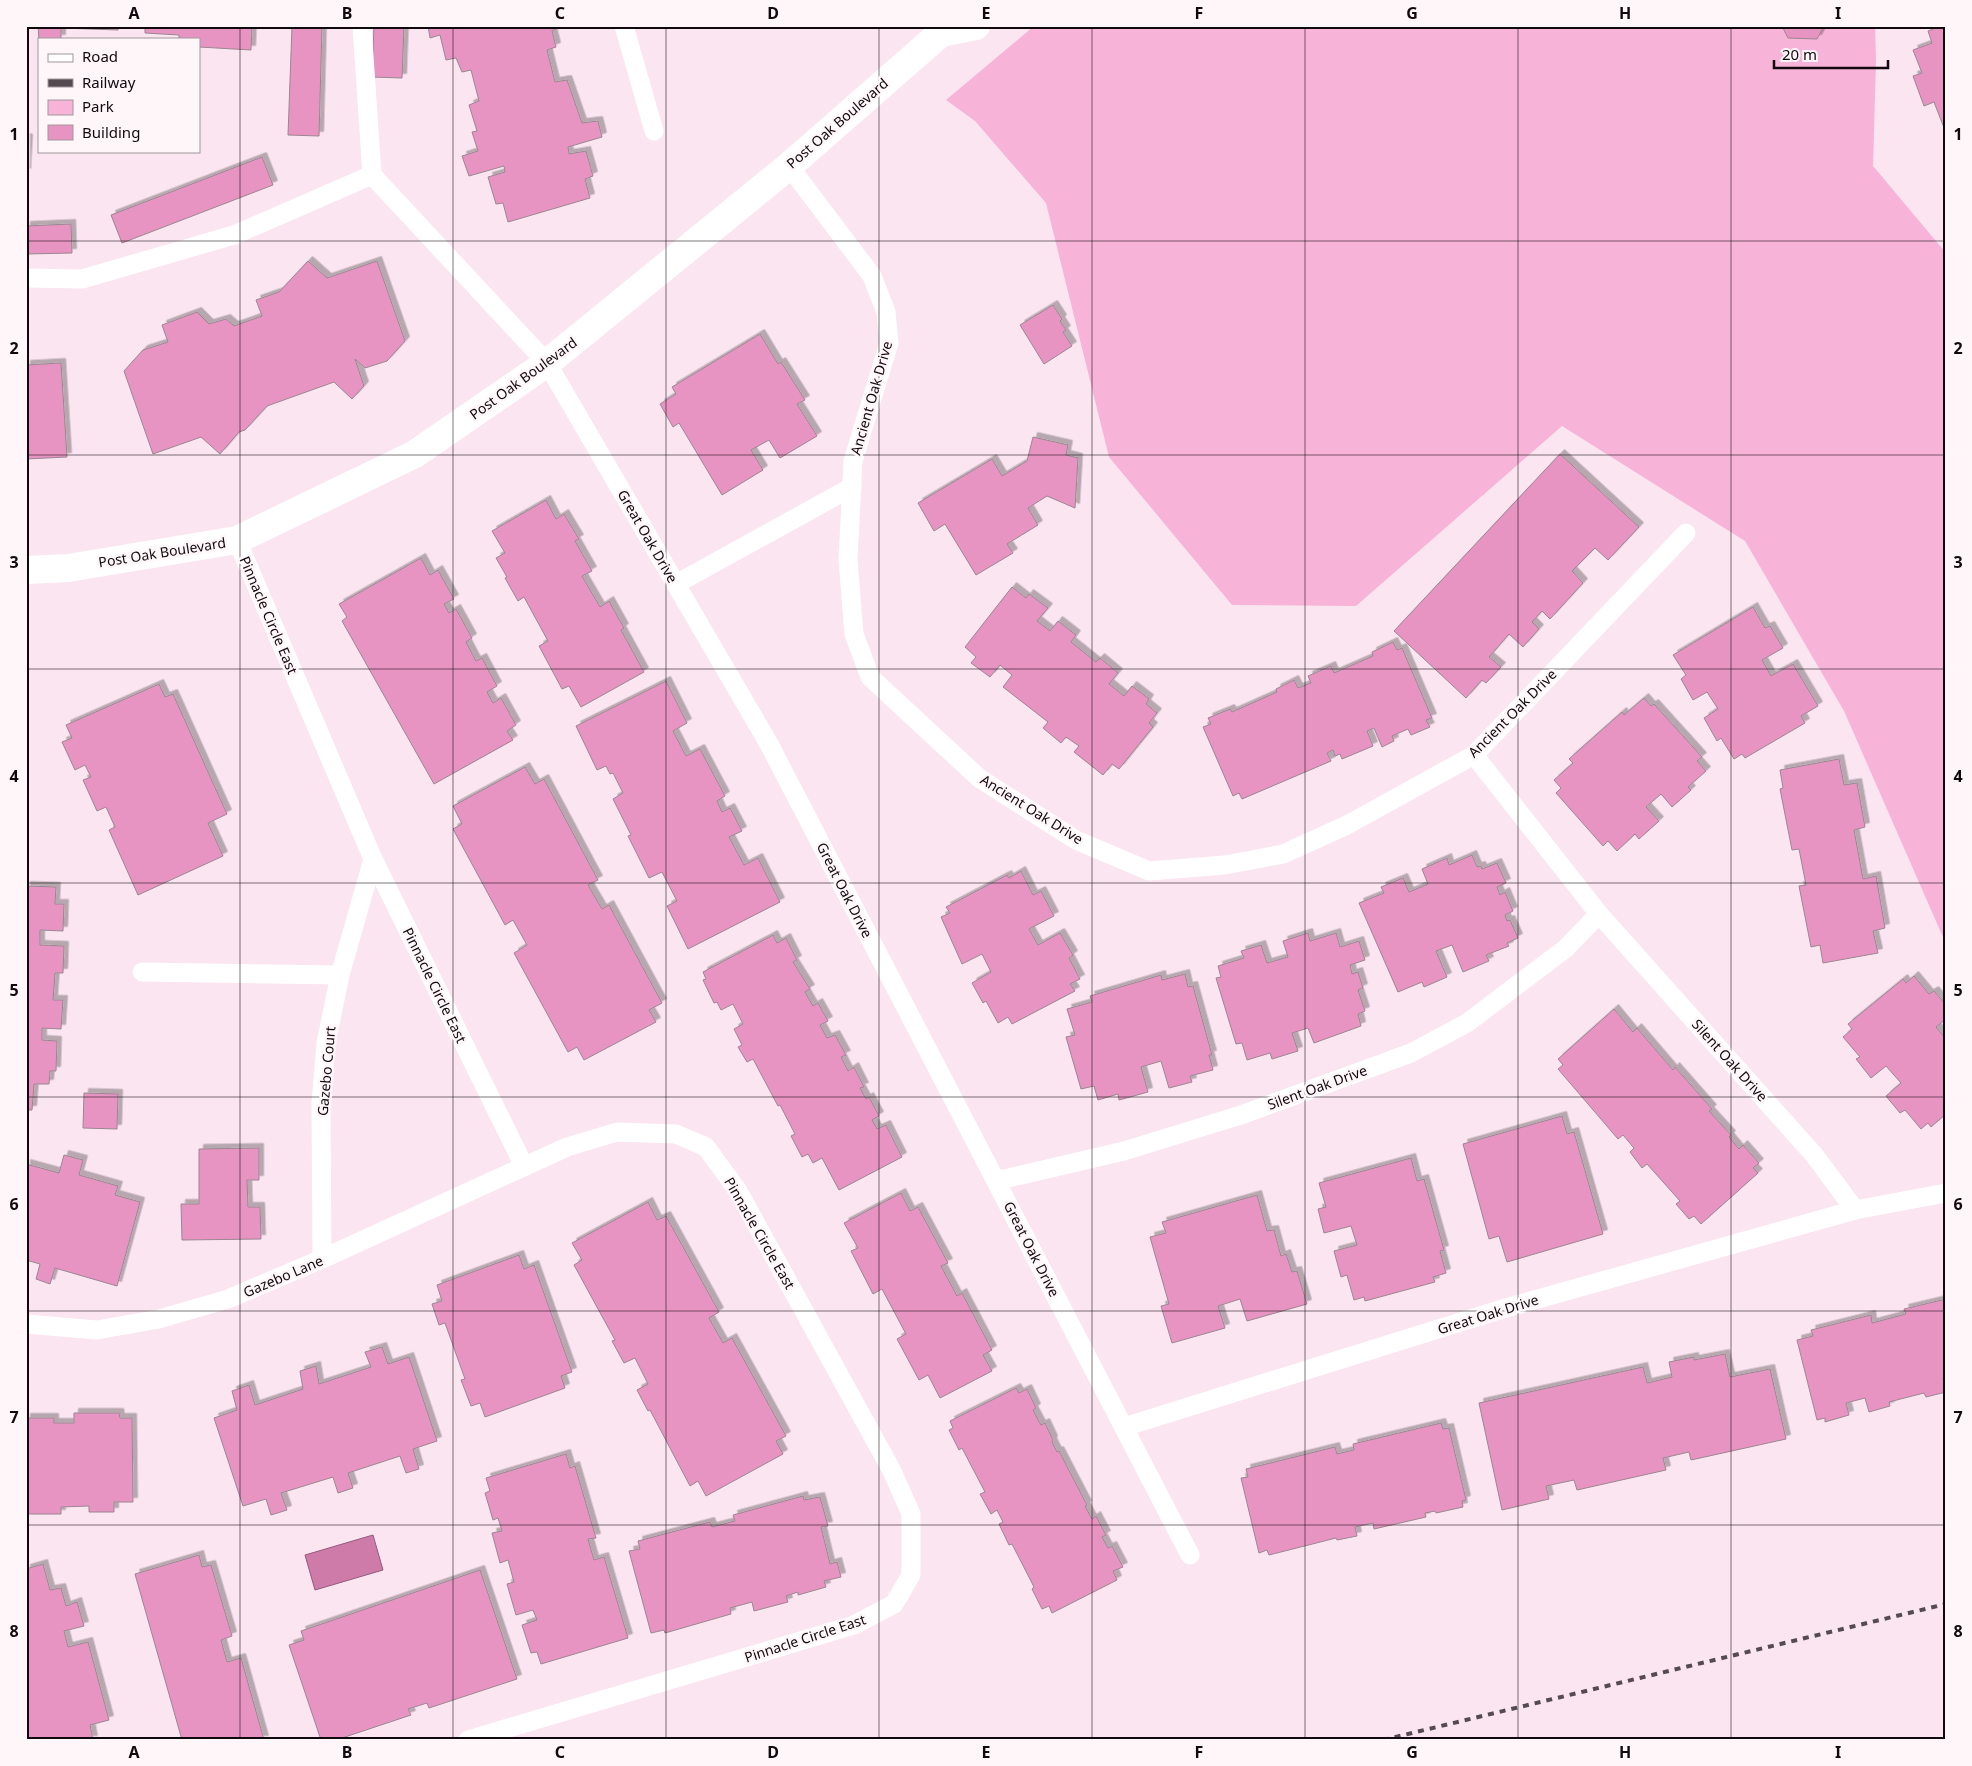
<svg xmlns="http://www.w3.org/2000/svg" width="1972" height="1766" font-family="'Noto Sans',sans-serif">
	<defs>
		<filter id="shadow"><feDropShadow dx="4.5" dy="-4.5" stdDeviation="0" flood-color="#0004"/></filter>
	</defs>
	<rect width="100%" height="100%" fill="#fae5f0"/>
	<!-- green -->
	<polygon fill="#f7b3d8" points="1034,26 1875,26 1876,61 1873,166 1946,253 1946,944 1844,711 1745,541 1562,426 1356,606 1232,605 1109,457 1046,203 975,121 946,100"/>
	<!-- water -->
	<polygon fill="#ce7baa" stroke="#95597b" points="373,1535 383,1570 315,1590 305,1555"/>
	<!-- building -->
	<g fill="#e894c3" stroke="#9a8690" filter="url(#shadow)">
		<polygon points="38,26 118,26 118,30 61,28 61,39 39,39 39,40"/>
		<polygon points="145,26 252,26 251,50 199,47 199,39 179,39 179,35 145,33"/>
		<polygon points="292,26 322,26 319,136 288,135"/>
		<polygon points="374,26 404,26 402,78 372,77"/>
		<polygon points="428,26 561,26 552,31 556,47 547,50 555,82 567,80 582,123 598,121 602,137 568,147 569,154 586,151 593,176 585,179 590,198 508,222 503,203 496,204 488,177 505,172 504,166 469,176 462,156 478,151 472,132 477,131 469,105 479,101 471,70 462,72 456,58 446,60 440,35 430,38"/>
		<polygon points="1782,26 1824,26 1817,39 1788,38"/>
		<polygon points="1940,26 1946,26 1946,133 1934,102 1924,106 1913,76 1922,73 1913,50 1932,43 1928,31"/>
		<polygon points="26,138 28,139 26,173"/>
		<polygon points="262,157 273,185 122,243 111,215"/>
		<polygon points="71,224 72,253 26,254 26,226"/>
		<polygon points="308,261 327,278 377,261 405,341 387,361 365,368 355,359 364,386 352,399 334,382 267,406 245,430 239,432 220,454 201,437 153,454 124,371 143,350 168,342 162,325 197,312 209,324 226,319 234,326 262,316 256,300 279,292"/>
		<polygon points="1053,305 1062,319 1060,321 1066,330 1063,332 1072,346 1044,364 1020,325"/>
		<polygon points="760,334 778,364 781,362 805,400 797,404 817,436 780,458 769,440 751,450 763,470 722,495 679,423 673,427 660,404 676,394 672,387"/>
		<polygon points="61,363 67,457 26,459 26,365"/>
		<polygon points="1033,437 1068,445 1066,455 1078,458 1075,508 1047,496 1028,508 1038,525 1007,544 1013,553 976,575 945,524 934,531 918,503 992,459 1002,476 1027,461"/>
		<polygon points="1560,454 1639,527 1608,560 1595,548 1572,571 1583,583 1550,619 1542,611 1532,622 1539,629 1523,647 1509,634 1489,657 1501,667 1486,683 1482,680 1466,698 1394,631"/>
		<polygon points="546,500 556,519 564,514 579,539 575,541 592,571 582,576 600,607 609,601 624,628 621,630 644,672 581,707 569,686 562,689 539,646 548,641 524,597 518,601 505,578 507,577 496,558 505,553 492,531"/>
		<polygon points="421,558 430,575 438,570 454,599 444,604 449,613 456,609 472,638 466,642 476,661 482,658 497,686 487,692 493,703 501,698 516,725 507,731 513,740 434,784 342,621 347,617 339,604"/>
		<polygon points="1012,587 1026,598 1029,594 1048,608 1037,621 1050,631 1058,621 1076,635 1071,642 1096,662 1100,658 1118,673 1109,684 1124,696 1132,686 1149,699 1146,704 1157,713 1149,723 1153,727 1119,769 1112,764 1103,775 1074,752 1079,746 1066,737 1061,743 1043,728 1048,722 1003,687 1012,675 1000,665 990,677 971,663 976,657 965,647"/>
		<polygon points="1753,607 1765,628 1770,626 1783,648 1762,660 1771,676 1793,664 1818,706 1801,716 1805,723 1745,758 1742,754 1734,759 1721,738 1717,741 1704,718 1718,709 1707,692 1693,700 1681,679 1686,675 1673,655"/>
		<polygon points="1393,642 1397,650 1402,648 1432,718 1426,720 1430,727 1411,735 1408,729 1392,736 1394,741 1382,747 1374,728 1367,731 1373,746 1342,759 1340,754 1335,756 1333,750 1327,753 1331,761 1242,799 1239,793 1233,796 1203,727 1211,724 1208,718 1230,709 1232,712 1277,692 1276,689 1294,680 1298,688 1311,683 1308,676 1331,666 1334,673 1373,656 1372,652"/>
		<polygon points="666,681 687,723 673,731 686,756 700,749 725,796 717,801 722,812 730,808 742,831 729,837 744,865 758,858 780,902 688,949 667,906 677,901 662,872 649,878 628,836 631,835 613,799 623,793 613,773 610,774 606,766 597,770 576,726"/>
		<polygon points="159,684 165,697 173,694 227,814 208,823 223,856 138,895 109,830 115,827 106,807 97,811 83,780 91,777 85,765 75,770 62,742 72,738 66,725"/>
		<polygon points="1644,698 1651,706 1654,704 1702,757 1697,761 1706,771 1688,787 1691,790 1672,807 1661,794 1646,807 1659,821 1639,839 1635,834 1617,851 1608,841 1603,846 1556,793 1561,788 1554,780 1573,763 1569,759 1622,712 1624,715"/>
		<polygon points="1839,759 1844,785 1857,783 1865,827 1854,830 1863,879 1876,876 1885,928 1873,931 1878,953 1823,963 1820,945 1811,947 1799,886 1806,885 1799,849 1792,850 1780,789 1783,788 1780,770"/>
		<polygon points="525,767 535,784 544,779 598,880 588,885 602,909 609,905 662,1003 649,1010 656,1022 584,1060 577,1047 568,1052 514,953 527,945 513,920 505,925 453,829 462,824 453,806"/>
		<polygon points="1472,855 1477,867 1481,866 1482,869 1497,863 1506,883 1497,887 1500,895 1505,892 1513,911 1505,915 1507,921 1510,920 1518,938 1507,943 1509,946 1486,955 1489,961 1463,972 1452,945 1436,951 1447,977 1424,987 1422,982 1398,992 1359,903 1384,893 1381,887 1403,878 1409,892 1428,884 1422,869 1447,858 1449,865"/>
		<polygon points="1021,871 1033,895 1041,891 1054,916 1029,929 1038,945 1060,933 1073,955 1069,958 1080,979 1070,984 1075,991 1012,1024 1008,1017 998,1023 986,1001 983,1003 972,983 991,972 982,954 962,964 941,917 950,913 946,907 1007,875 1009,878"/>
		<polygon points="26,886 56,887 55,904 64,904 63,931 40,930 40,945 64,946 63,973 55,973 53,1000 63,1000 61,1029 42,1028 42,1040 57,1041 56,1071 50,1071 49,1084 34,1084 32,1110 26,1110"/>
		<polygon points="1308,933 1310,941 1336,933 1340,947 1359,941 1365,960 1350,965 1352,974 1358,972 1363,988 1358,990 1365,1011 1358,1014 1361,1026 1314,1043 1308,1028 1292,1033 1298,1051 1272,1059 1270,1053 1247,1060 1242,1043 1236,1044 1216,978 1221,977 1218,966 1244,958 1241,951 1261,945 1267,963 1288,957 1283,941"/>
		<polygon points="773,935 777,943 786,938 797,960 793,962 810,989 805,992 813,1006 818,1003 828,1021 820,1025 827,1038 835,1035 846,1055 841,1057 848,1071 854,1067 864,1087 860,1088 866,1099 869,1097 879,1116 872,1120 877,1129 886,1125 902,1157 839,1190 822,1158 813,1163 808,1154 802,1157 791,1136 795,1134 780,1105 778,1106 753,1059 747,1062 738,1047 742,1045 734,1029 743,1024 733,1004 721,1010 717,1002 714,1003 703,980 706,979 703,972"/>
		<polygon points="1185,974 1188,987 1193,986 1212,1055 1209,1055 1213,1070 1190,1076 1192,1082 1169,1088 1161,1061 1141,1067 1148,1092 1119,1100 1118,1094 1098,1100 1094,1086 1081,1089 1066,1037 1075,1035 1067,1009 1092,1002 1090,996 1161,975 1162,980"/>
		<polygon points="1914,976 1929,994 1934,991 1946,1005 1946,1019 1936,1027 1946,1039 1946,1114 1931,1127 1928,1123 1921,1129 1905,1110 1900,1113 1886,1096 1901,1083 1886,1066 1871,1078 1856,1059 1860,1057 1843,1037 1852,1029 1848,1024 1903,979 1906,983"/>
		<polygon points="1614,1009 1633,1032 1637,1028 1673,1070 1675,1067 1712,1109 1709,1111 1731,1135 1729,1137 1739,1149 1743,1145 1759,1163 1753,1168 1758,1173 1701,1224 1694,1216 1689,1219 1676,1204 1680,1201 1647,1164 1642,1168 1630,1152 1634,1148 1623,1135 1618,1139 1558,1069 1563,1065 1558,1059"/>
		<polygon points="84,1093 118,1094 117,1129 83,1128"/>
		<polygon points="1562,1116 1567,1134 1574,1132 1603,1234 1507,1262 1499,1236 1489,1239 1463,1144"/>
		<polygon points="259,1148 259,1180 247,1180 248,1207 260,1207 261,1239 182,1240 181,1204 199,1204 199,1149"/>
		<polygon points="64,1155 83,1160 79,1175 118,1186 115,1195 140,1202 117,1286 55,1268 50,1284 36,1279 40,1264 26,1260 26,1164 59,1173"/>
		<polygon points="1411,1158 1417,1181 1424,1179 1444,1250 1440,1251 1446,1273 1433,1277 1435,1282 1365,1301 1364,1297 1354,1300 1347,1275 1341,1277 1334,1251 1357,1245 1351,1226 1324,1233 1318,1209 1326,1207 1319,1183"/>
		<polygon points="901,1193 910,1211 918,1207 948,1263 941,1266 957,1296 962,1293 992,1350 983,1355 992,1371 940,1398 928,1375 919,1380 897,1339 906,1334 882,1289 873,1294 851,1251 858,1248 844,1223"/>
		<polygon points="1257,1195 1267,1231 1274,1230 1281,1256 1286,1254 1292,1272 1297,1271 1307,1304 1247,1321 1240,1299 1218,1306 1225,1328 1172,1343 1161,1306 1169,1304 1150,1237 1166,1233 1162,1222"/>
		<polygon points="648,1202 657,1220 666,1216 719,1312 709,1318 723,1343 732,1338 786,1436 776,1441 783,1454 706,1496 698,1481 690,1486 650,1410 648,1411 637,1390 648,1384 635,1358 624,1363 612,1341 615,1340 574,1265 582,1260 572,1243"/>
		<polygon points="519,1255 524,1269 534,1265 572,1372 561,1376 565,1388 485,1417 480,1403 471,1406 461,1380 465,1379 445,1323 439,1325 432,1304 442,1301 437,1285"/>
		<polygon points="1946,1299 1946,1377 1943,1378 1946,1392 1926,1397 1924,1393 1889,1402 1890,1406 1869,1412 1865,1398 1846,1403 1849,1415 1825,1422 1825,1418 1817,1420 1797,1340 1813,1336 1811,1330 1871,1315 1872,1323 1906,1314 1904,1309"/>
		<polygon points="382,1347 388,1364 409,1357 437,1441 413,1449 419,1469 406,1473 400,1456 348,1473 353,1488 338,1493 333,1477 281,1493 287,1510 271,1515 266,1499 243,1506 214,1418 237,1410 232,1391 249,1385 255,1405 303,1389 300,1371 316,1366 319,1384 371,1367 365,1352"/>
		<polygon points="1725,1354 1730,1377 1770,1369 1786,1439 1691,1460 1689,1452 1663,1458 1666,1470 1577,1490 1574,1480 1546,1486 1549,1499 1502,1510 1479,1403 1643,1367 1647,1383 1672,1377 1669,1362 1694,1357 1694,1360"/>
		<polygon points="1016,1388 1019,1393 1027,1389 1036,1408 1033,1410 1041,1425 1045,1423 1053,1440 1052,1442 1057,1452 1059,1451 1087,1505 1085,1506 1092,1519 1096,1516 1106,1535 1102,1537 1108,1548 1112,1546 1123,1567 1113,1571 1117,1580 1052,1613 1049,1606 1042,1609 1032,1589 1034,1587 1012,1544 1009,1545 999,1524 1003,1522 997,1510 991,1514 980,1494 985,1492 962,1448 959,1450 949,1430 953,1428 950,1421"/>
		<polygon points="74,1413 119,1413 120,1418 132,1418 133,1502 114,1502 114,1512 89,1512 89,1506 61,1507 61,1514 26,1514 26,1418 54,1418 54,1423 74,1423"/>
		<polygon points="1441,1423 1443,1429 1449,1428 1466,1500 1462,1501 1463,1507 1436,1513 1435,1511 1425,1513 1426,1517 1374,1529 1373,1523 1355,1527 1357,1536 1337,1540 1336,1538 1269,1555 1267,1550 1259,1553 1241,1478 1248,1477 1246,1469 1335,1447 1337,1454 1354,1450 1353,1444"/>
		<polygon points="566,1454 570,1468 575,1466 596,1538 588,1539 594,1560 604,1557 628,1638 541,1664 537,1652 531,1653 522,1625 537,1620 533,1610 516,1615 507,1584 514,1582 508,1560 500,1563 492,1533 502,1531 498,1518 493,1520 485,1493 490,1491 486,1478"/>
		<polygon points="803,1496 804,1500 820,1497 828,1526 821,1527 830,1564 837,1562 841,1577 824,1581 826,1587 798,1595 798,1592 786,1596 788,1602 754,1611 752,1602 730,1608 731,1614 665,1633 664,1630 651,1633 629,1551 640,1549 638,1541 710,1522 712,1527 735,1521 733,1515"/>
		<polygon points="199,1555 202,1567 211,1565 232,1636 221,1640 227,1662 241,1658 264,1740 182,1740 135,1574"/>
		<polygon points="43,1564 50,1590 61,1588 66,1606 77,1602 84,1626 64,1631 68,1647 88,1642 109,1720 90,1725 93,1740 26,1740 26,1569"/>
		<polygon points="480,1570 517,1679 429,1708 427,1703 408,1709 411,1715 336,1740 321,1740 289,1645 304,1640 301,1631"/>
	</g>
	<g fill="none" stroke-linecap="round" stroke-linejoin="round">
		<!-- service -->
		<g stroke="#fff" stroke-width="19">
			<polyline points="362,26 372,175"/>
			<polyline points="624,26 654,131"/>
			<polyline points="789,166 872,276 886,312 889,343 853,461 848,560 854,634 870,677 979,778 1076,840 1149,871 1225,865 1283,854 1347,825 1474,755 1686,533"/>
			<polyline points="26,278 82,279 234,235 372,175 547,363 769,744 1190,1555"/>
			<polyline points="237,540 373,859 524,1166"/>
			<polyline points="676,584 852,487"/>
			<polyline points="1474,755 1599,914 1815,1156 1855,1210"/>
			<polyline points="142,972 340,975"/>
			<polyline points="996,1181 1124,1151 1241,1115 1411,1053 1467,1023 1565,949 1599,914"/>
			<polyline points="322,1259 321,1103 326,1043 340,975 373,859"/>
			<polyline points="26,1324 97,1330 159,1319 228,1299 322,1259 567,1147 617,1132 676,1134 706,1147 738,1191 892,1471 911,1514 911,1575 894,1604 854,1625 468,1740"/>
			<polyline points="1124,1427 1499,1310 1855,1210 1946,1193"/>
		</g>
		<!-- tertiary -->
		<g stroke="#fff" stroke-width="28">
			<polyline points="941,33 976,26"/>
			<polyline points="26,570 68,568 237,540 415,454 547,363 789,166 941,33 944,26"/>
		</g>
		<!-- rail -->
		<polyline stroke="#554a50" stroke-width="4" stroke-dasharray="6 6" stroke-linecap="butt" points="1383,1740 1946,1604"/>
	</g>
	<!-- grid -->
	<path fill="none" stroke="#10090d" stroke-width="1" stroke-opacity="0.55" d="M240,26V1740M453,26V1740M666,26V1740M879,26V1740M1092,26V1740M1305,26V1740M1518,26V1740M1731,26V1740M26,241H1946M26,455H1946M26,669H1946M26,883H1946M26,1097H1946M26,1311H1946M26,1525H1946"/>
	<g text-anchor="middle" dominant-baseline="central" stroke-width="5" stroke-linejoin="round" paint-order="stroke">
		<!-- street labels -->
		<g font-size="14" fill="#10090d" stroke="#fff6fa">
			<text transform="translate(837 123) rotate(-41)">Post Oak Boulevard</text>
			<text transform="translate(523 378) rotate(-36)">Post Oak Boulevard</text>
			<text transform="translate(871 398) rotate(-74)">Ancient Oak Drive</text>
			<text transform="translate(648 536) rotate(60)">Great Oak Drive</text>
			<text transform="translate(162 552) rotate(-9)">Post Oak Boulevard</text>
			<text transform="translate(269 615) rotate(67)">Pinnacle Circle East</text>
			<text transform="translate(1512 713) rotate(-45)">Ancient Oak Drive</text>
			<text transform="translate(1032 809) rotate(32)">Ancient Oak Drive</text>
			<text transform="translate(845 890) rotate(63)">Great Oak Drive</text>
			<text transform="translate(435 985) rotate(64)">Pinnacle Circle East</text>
			<text transform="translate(1730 1060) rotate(48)">Silent Oak Drive</text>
			<text transform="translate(326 1071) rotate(-85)">Gazebo Court</text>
			<text transform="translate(1317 1087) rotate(-20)">Silent Oak Drive</text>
			<text transform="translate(760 1233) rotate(60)">Pinnacle Circle East</text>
			<text transform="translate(1032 1249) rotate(63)">Great Oak Drive</text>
			<text transform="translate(283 1276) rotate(-23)">Gazebo Lane</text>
			<text transform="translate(1488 1314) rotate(-17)">Great Oak Drive</text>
			<text transform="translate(805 1638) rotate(-18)">Pinnacle Circle East</text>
		</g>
	</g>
	<!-- border -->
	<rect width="1972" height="1766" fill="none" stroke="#fff6fa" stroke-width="55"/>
	<!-- legend -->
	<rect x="38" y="38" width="162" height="115" fill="#fff6fa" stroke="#9f979b"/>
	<rect x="48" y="54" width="25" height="8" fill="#ffffff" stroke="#9f979b"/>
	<text x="82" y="62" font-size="15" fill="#10090d">Road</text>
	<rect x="48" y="79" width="25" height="8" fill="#554a50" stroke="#9f979b"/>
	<text x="82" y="88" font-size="15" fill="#10090d">Railway</text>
	<rect x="48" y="100" width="25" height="15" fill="#f7b3d8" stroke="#9f979b"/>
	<text x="82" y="112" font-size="15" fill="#10090d">Park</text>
	<rect x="48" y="125" width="25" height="15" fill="#e894c3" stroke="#9f979b"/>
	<text x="82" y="138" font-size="15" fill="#10090d">Building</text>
	<!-- scale -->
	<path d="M1774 60v8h114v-8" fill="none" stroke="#10090d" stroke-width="2.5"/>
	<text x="1782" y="60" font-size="15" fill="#10090d" stroke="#fff6fa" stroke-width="4" paint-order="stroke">20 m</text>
	<rect x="28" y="28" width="1916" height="1710" fill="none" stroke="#10090d" stroke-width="2"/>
	<g font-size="16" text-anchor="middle" font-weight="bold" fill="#10090d">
		<text x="134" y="19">A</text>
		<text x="347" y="19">B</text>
		<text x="560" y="19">C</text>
		<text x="773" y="19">D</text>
		<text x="986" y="19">E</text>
		<text x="1199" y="19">F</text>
		<text x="1412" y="19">G</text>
		<text x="1625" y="19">H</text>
		<text x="1838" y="19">I</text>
		<text x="14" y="140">1</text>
		<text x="1958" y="140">1</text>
		<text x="14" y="354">2</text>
		<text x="1958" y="354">2</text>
		<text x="14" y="568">3</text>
		<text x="1958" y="568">3</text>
		<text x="14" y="782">4</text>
		<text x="1958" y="782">4</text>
		<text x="14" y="996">5</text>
		<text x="1958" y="996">5</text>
		<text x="14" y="1210">6</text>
		<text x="1958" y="1210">6</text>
		<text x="14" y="1423">7</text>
		<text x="1958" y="1423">7</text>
		<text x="14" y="1637">8</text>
		<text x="1958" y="1637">8</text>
		<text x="134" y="1758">A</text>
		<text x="347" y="1758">B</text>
		<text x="560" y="1758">C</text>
		<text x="773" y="1758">D</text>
		<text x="986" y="1758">E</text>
		<text x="1199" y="1758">F</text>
		<text x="1412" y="1758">G</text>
		<text x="1625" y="1758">H</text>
		<text x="1838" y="1758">I</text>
	</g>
</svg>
